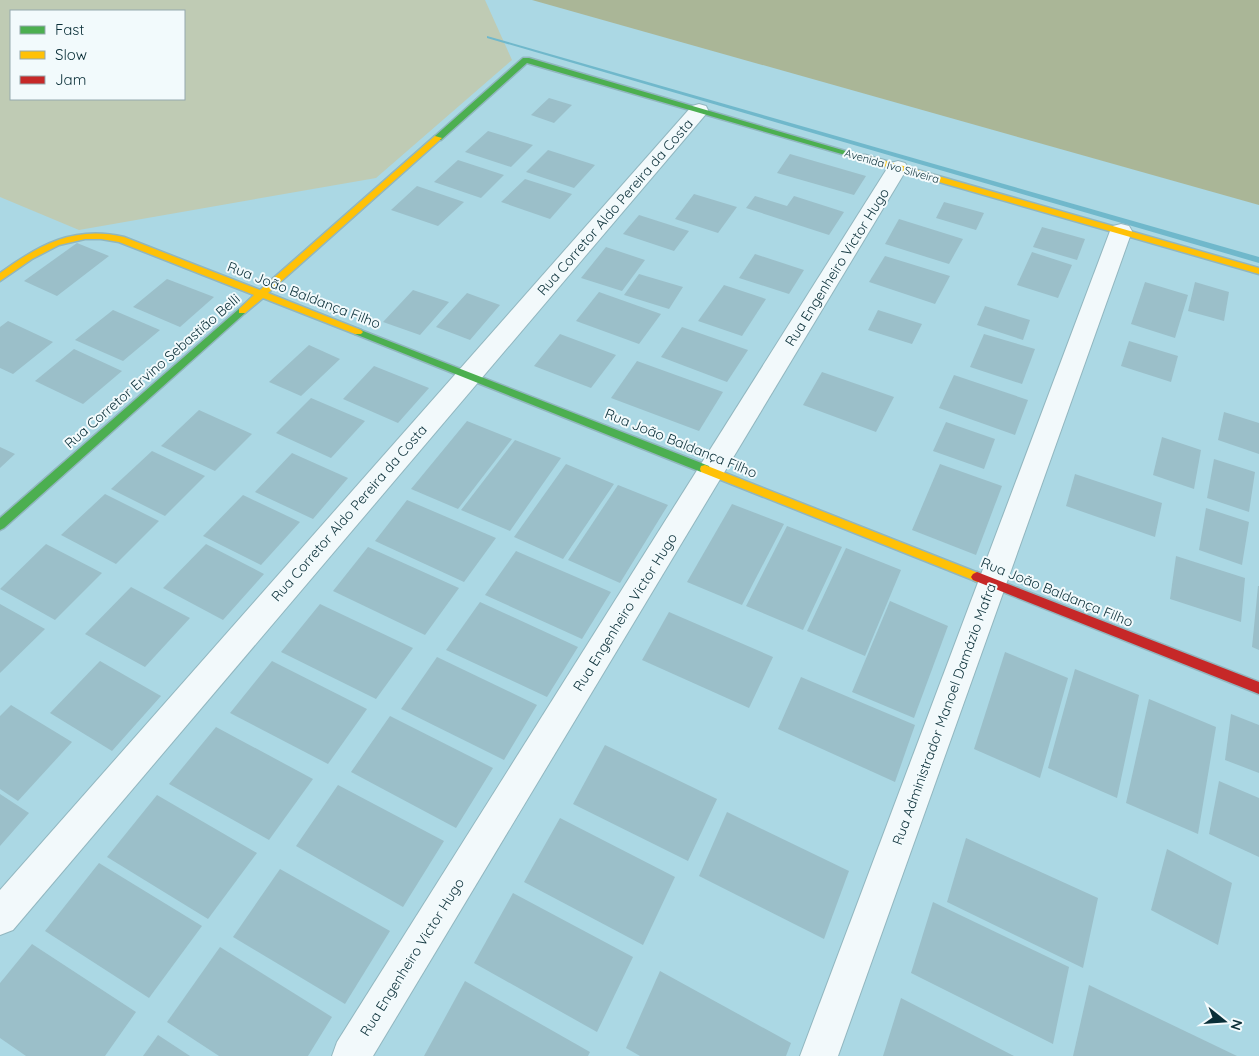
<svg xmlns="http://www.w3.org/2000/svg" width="1259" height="1056" font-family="Quicksand,sans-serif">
	<rect width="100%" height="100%" fill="#abd8e4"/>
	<!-- green -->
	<path fill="#bfcbb4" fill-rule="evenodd" d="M0,0H485L512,60L376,178L79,230L0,197ZM11,11H184V99H11Z"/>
	<!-- forest -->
	<polygon fill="#aab697" points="532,0 1259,0 1259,205"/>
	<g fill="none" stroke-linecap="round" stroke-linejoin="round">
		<!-- stream -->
		<polygon fill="#70b8cb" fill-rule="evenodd" points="487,36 1259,257 1259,263 487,38"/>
	</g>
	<!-- building -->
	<g fill="#9bbfc9">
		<polygon points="549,98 572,105 554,123 531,115"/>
		<polygon points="488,131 533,145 511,167 465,152"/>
		<polygon points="548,150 595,165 574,188 526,172"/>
		<polygon points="790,154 866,176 854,195 777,173"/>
		<polygon points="458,160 504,175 481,198 434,182"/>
		<polygon points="525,179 572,194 550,219 501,202"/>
		<polygon points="417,186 464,202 438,226 391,210"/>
		<polygon points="694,194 737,207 718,233 675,219"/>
		<polygon points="755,196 787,206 794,196 844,212 829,235 746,208"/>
		<polygon points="944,202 984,213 976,230 936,218"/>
		<polygon points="639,215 689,231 674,251 623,234"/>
		<polygon points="899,219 963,239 949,264 885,244"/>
		<polygon points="1042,227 1085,239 1077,260 1033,247"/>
		<polygon points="77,243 109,256 57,296 24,281"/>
		<polygon points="606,247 645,260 622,291 581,278"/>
		<polygon points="1032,252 1072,265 1058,298 1017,285"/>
		<polygon points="755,254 804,270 789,294 739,278"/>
		<polygon points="885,256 950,276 935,304 869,282"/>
		<polygon points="639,274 683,287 669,309 624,295"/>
		<polygon points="167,279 214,297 180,327 133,307"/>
		<polygon points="1145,282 1188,295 1175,338 1131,324"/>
		<polygon points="1195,282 1229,292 1224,321 1188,311"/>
		<polygon points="724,285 766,299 742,336 698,321"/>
		<polygon points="413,290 449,302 420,335 383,322"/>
		<polygon points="599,292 661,314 639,344 576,321"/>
		<polygon points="467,293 500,305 470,340 436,327"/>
		<polygon points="985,306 1030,320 1023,340 977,325"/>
		<polygon points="113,310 160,330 123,361 75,340"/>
		<polygon points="878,310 922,324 912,344 868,330"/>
		<polygon points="8,321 53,342 13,374 0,368 0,327"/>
		<polygon points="682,327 748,350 727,382 661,357"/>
		<polygon points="560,334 616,355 591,388 534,366"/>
		<polygon points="984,334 1035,349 1022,384 970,367"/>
		<polygon points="1129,341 1178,356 1171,382 1121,366"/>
		<polygon points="309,345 340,359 301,396 269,382"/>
		<polygon points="74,349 122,371 83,404 35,381"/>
		<polygon points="637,361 723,392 699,431 611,398"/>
		<polygon points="374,366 429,388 398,423 343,399"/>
		<polygon points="822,372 894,397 876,432 803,405"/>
		<polygon points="954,375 1028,400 1015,435 939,408"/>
		<polygon points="311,398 365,421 331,458 276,433"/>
		<polygon points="199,410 252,434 215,471 161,446"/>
		<polygon points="1224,412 1259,423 1259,454 1218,440"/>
		<polygon points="467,421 512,439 458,509 411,489"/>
		<polygon points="946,422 995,439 984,469 933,451"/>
		<polygon points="1162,437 1201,450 1194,489 1153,475"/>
		<polygon points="515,440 561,458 510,531 461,510"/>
		<polygon points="0,447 15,454 0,468"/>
		<polygon points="152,451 205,476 165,516 111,489"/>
		<polygon points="292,453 348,478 313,519 255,492"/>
		<polygon points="1214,459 1255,472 1249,512 1207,498"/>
		<polygon points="566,464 614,484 563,559 514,537"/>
		<polygon points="940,464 1002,486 976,555 912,530"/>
		<polygon points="1075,474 1162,503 1155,537 1066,506"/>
		<polygon points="618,485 668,505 620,583 568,560"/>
		<polygon points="105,494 159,521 116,564 61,535"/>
		<polygon points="243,495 300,522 261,565 203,536"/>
		<polygon points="407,500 496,538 464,582 375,541"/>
		<polygon points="732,504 784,524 742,605 687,582"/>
		<polygon points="1206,508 1249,522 1242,565 1199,550"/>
		<polygon points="787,526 842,547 803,630 746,606"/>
		<polygon points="46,544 102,573 55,620 0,589"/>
		<polygon points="206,544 264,574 223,620 163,588"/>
		<polygon points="368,547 459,588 425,635 333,591"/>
		<polygon points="846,548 901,570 865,656 807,631"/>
		<polygon points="516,551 611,592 582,639 485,595"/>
		<polygon points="1176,556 1245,578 1241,622 1170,599"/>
		<polygon points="1258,586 1259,586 1259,650 1252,647"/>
		<polygon points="131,587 190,618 145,667 85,634"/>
		<polygon points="890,601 948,626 914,718 852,692"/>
		<polygon points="480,602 578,647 547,697 446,650"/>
		<polygon points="0,604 45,629 0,673"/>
		<polygon points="320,604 413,648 376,699 281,652"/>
		<polygon points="669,612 773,657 749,708 642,660"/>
		<polygon points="1005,652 1068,678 1040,778 974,749"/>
		<polygon points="437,657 537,705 504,760 401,709"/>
		<polygon points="100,661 161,696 112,751 50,713"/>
		<polygon points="272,661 367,709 328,764 230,713"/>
		<polygon points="1075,669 1139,695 1117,798 1048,768"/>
		<polygon points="801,677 915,725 895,782 778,729"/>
		<polygon points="1149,699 1216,727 1198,834 1126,803"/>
		<polygon points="11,705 72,742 18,801 0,789 0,716"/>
		<polygon points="1231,714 1259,725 1259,773 1225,760"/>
		<polygon points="390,716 493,768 456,828 351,772"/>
		<polygon points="216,727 313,779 269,840 169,784"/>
		<polygon points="605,745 717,799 688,861 573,804"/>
		<polygon points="1219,781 1259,798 1259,857 1209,834"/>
		<polygon points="338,785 444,841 403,907 296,846"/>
		<polygon points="0,794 29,813 0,846"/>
		<polygon points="157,795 257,853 208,919 107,857"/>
		<polygon points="727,812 849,871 824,939 699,876"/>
		<polygon points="560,818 675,877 643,945 524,882"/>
		<polygon points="966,838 1098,898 1083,968 947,902"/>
		<polygon points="1167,849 1232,883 1218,945 1151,910"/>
		<polygon points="99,863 202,926 149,998 45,931"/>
		<polygon points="280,869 390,931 345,1004 233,937"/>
		<polygon points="513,893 633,957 597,1032 474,963"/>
		<polygon points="933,902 1069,967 1053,1044 911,973"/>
		<polygon points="32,944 136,1012 105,1056 26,1056 0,1038 0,983"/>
		<polygon points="220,947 332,1017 308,1056 219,1056 167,1022"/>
		<polygon points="660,971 791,1043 786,1056 640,1056 626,1048"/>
		<polygon points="465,981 590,1052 588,1056 424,1056"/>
		<polygon points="1089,985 1237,1056 1073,1056"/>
		<polygon points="901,998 1014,1056 883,1056"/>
		<polygon points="158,1035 190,1056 143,1056"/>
	</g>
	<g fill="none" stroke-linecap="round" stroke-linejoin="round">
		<defs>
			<g id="street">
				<polygon points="699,104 706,106 708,110 706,114 13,930 0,935 0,890 692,106"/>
				<polygon points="898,161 905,163 908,167 373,1056 332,1056 337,1042 888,167 891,163"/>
				<polygon points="1121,224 1129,226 1132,231 838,1056 800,1056 1110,231 1113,226"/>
			</g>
			<g id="fast">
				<polygon points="523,58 529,58 866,157 859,159 527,63 441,140 435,140 435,136"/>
				<polygon points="242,308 245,309 245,313 4,528 0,530 0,518 239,309"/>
				<polygon points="358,329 709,466 710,469 709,472 701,472 355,334 353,332"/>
			</g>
			<g id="slow">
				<path d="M435,136L442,138L268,293L361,330L363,332L361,334H355L263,298L245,313H239V309L254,295L119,242L101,239H85L59,245L32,259L0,281V273C39,245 74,225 124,237L260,290Z"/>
				<polygon points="859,155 865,155 1259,268 1259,274 859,159"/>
				<polygon points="705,465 981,574 983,577 981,580 977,582 973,580 701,472 700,469 701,466"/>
			</g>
			<polygon id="jam" points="977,572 1259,682 1259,694 973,580 971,577 973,574"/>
		</defs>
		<!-- street casing -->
		<use href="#street" stroke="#91b6bf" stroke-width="2"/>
		<!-- fast casing -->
		<use href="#fast" stroke="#91b6bf" stroke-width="3"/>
		<!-- slow casing -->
		<use href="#slow" stroke="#91b6bf" stroke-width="3"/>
		<!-- jam casing -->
		<use href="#jam" stroke="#91b6bf" stroke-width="3"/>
		<!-- street -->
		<use href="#street" fill="#f2f9fb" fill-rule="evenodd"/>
		<!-- fast -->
		<use href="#fast" fill="#4caf50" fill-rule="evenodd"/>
		<!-- slow -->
		<use href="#slow" fill="#ffc107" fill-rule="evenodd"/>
		<!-- jam -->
		<use href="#jam" fill="#c62828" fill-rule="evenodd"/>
	</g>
	<g text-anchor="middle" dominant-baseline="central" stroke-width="4" stroke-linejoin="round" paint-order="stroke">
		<!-- far-street labels -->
		<g font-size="11" fill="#0a2f38" stroke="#f2fafc">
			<text transform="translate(892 166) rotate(16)">Avenida Ivo Silveira</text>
		</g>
		<!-- street labels -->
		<g font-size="14" fill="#0a2f38" stroke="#f2fafc">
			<text transform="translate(615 207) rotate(-49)">Rua Corretor Aldo Pereira da Costa</text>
			<text transform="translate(837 267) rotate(-58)">Rua Engenheiro Victor Hugo</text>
			<text transform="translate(304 295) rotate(21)">Rua João Baldança Filho</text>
			<text transform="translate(152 371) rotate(-41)">Rua Corretor Ervino Sebastião Belli</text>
			<text transform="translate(681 443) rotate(22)">Rua João Baldança Filho</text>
			<text transform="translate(349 513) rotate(-49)">Rua Corretor Aldo Pereira da Costa</text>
			<text transform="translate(1057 592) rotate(22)">Rua João Baldança Filho</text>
			<text transform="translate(625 612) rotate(-58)">Rua Engenheiro Victor Hugo</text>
			<text transform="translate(944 714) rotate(-70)">Rua Administrador Manoel Damázio Mafra</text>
			<text transform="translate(412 957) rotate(-58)">Rua Engenheiro Victor Hugo</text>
		</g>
	</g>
	<!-- legend -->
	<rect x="10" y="10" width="175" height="90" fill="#f2fafc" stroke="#95a9ae"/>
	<rect x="20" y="26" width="25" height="8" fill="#4caf50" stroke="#95a9ae"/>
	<text x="55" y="35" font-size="15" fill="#0a2f38">Fast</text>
	<rect x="20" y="51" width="25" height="8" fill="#ffc107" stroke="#95a9ae"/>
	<text x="55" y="60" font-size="15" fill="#0a2f38">Slow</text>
	<rect x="20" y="76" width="25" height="8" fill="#c62828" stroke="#95a9ae"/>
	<text x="55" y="85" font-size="15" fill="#0a2f38">Jam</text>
	<!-- north arrow -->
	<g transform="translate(1224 1021) rotate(107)" stroke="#f2fafc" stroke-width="4" paint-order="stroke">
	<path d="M0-4L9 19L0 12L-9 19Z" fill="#0a2f38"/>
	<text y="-8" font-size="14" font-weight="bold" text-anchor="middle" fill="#0a2f38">N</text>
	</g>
</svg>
